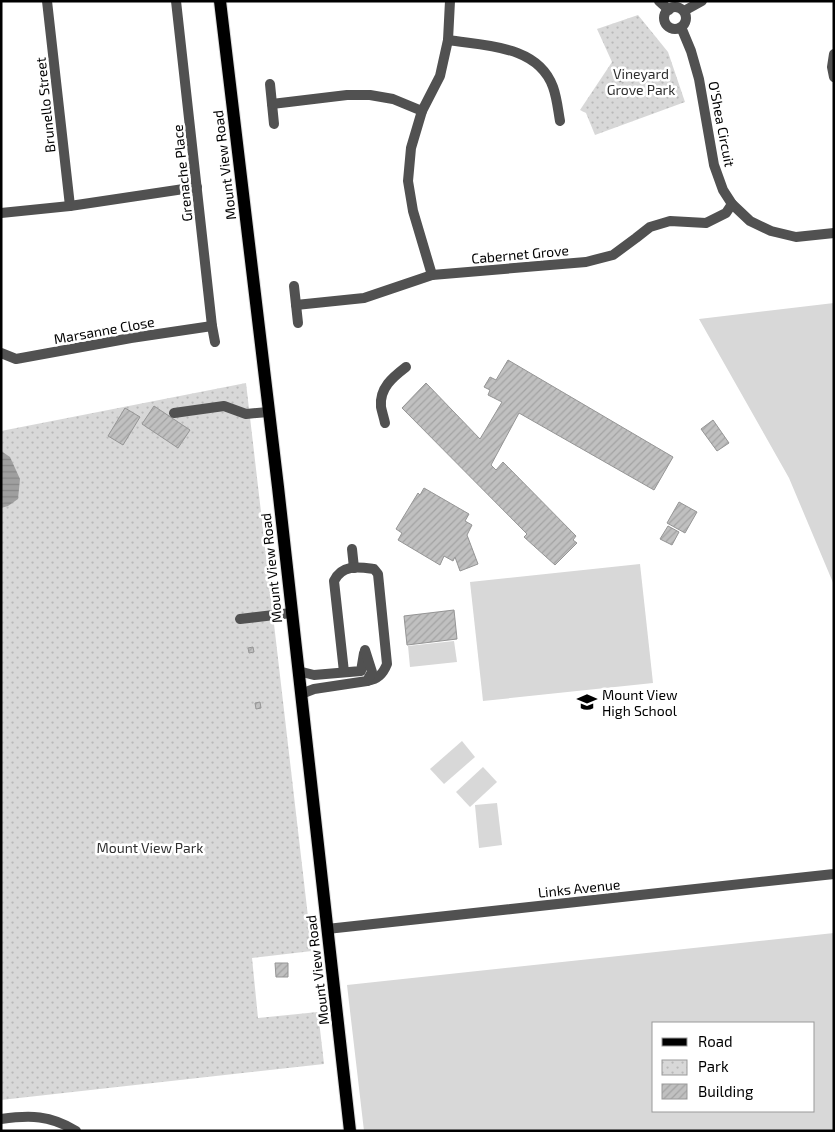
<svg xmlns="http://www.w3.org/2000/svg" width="835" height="1132" font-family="'Exo 2',sans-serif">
	<defs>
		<pattern id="park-dots" width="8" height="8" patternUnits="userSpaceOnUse" patternTransform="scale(1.25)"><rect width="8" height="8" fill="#d8d8d8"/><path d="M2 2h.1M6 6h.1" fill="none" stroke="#b8b8b8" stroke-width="1.8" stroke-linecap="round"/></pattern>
		<pattern id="water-rules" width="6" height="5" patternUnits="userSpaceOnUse" patternTransform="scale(1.25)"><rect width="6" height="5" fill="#9f9f9f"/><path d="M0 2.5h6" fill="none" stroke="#878787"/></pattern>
		<pattern id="building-hatch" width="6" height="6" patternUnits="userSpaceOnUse" patternTransform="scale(1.25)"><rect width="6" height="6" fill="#c0c0c0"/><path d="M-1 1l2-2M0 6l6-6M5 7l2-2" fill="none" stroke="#a3a3a3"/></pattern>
	</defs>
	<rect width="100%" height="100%" fill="#fff"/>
	<!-- green -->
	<g fill="#d8d8d8" fill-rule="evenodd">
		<polygon points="834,303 834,585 789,478 699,319"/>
		<polygon points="640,564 653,683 483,701 470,582"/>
		<polygon points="454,641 457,662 410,667 408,646"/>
		<polygon points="462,741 475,757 444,784 430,769"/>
		<polygon points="483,767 497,782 470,807 456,792"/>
		<polygon points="497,803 502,845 479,848 475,805"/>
		<path d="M834,933V1131H364L347,985ZM814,1023V1111H654V1023Z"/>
	</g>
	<!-- park -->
	<g fill="url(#park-dots)">
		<polygon points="638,15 668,52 685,102 595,135 586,113 580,110 612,62 597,29"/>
		<polygon points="246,383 312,951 252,958 258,1018 318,1012 324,1064 1,1100 1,431"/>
	</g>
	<!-- water -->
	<polygon fill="url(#water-rules)" points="1,451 10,457 20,479 18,499 8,506 1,508"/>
	<!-- building -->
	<g fill="url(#building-hatch)" stroke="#959595">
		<polygon points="619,74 623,75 624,79 620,82 616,80 615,76"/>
		<polygon points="508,360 673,457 654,490 519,413 491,465 496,470 503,462 576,536 573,540 577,543 555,565 524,537 527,534 402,408 426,383 480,439 502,402 488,395 490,390 484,387 490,377 496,380"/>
		<polygon points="154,406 190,430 178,448 142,424"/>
		<polygon points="125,408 140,417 123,445 108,436"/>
		<polygon points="713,420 729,443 717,451 701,429"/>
		<polygon points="424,488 469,514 465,521 472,525 467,535 478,564 460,571 455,557 453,561 444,556 440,565 398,540 402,533 396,529 418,493 420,495"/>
		<polygon points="679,502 697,512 685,533 667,523"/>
		<polygon points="668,526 679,532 672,545 660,539"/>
		<polygon points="454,610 457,639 407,645 404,616"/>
		<polygon points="253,647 254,652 249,653 248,648"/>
		<polygon points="260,702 261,708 256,709 255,703"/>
		<polygon points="275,963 288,963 288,977 276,977"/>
	</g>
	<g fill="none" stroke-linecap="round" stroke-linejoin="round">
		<defs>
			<polyline id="major" points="220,1 278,487 350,1131"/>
		</defs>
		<!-- major casing -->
		<use href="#major" stroke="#dbdbdb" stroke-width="14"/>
		<!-- minor -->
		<g stroke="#515151" stroke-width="10">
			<polyline points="47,1 70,206"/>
			<polyline points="176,1 212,326 215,342"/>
			<polyline points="659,1 669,10"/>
			<circle cx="675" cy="18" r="11"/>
			<polyline points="684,11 702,1"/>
			<polyline points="681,27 691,51 699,79 714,165 723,190 732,204 750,221 771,231 796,237 834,233"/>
			<path d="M448,40C485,46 538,45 553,87C557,98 558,110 560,121"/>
			<polyline points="834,54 832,67 834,77"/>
			<polyline points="270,84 274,124"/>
			<polyline points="272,104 347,95 370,95 393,99 422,111"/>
			<polyline points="1,213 70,206 197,187"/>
			<polyline points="432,275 413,211 408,181 411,148 422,111 440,76 448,40 450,1"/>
			<polyline points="294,286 298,323"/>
			<polyline points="296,305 364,298 432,275 586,262 613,255 636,238 650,227 670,221 706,223 726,213 732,204"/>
			<polyline points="1,353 16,359 131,338 212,326"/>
			<polyline points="174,413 224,406 246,414 268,412"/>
			<path d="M385,423C384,418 382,412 381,407C379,388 393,377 406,367"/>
			<polyline points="352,549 354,568"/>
			<polyline points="240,619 291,613"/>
			<polyline points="298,671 314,675 361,671 364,653"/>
			<path d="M344,672L334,581C342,564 359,567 374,569L378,574L387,664C383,674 378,679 367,681"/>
			<polyline points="301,694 314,689 367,681 372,672 365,650"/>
			<polyline points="327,929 834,874"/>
			<path d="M1,1119C30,1115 50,1115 76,1131"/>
		</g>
		<!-- major -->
		<use href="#major" stroke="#000" stroke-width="12"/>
	</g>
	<!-- icons -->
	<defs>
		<symbol id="school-bare" viewBox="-9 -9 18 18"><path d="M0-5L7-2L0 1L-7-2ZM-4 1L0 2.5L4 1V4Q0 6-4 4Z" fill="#000" stroke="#fff" stroke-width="2.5" paint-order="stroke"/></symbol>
	</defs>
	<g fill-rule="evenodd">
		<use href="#school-bare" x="573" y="688" width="28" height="28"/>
	</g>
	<g text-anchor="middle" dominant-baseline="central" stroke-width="5" stroke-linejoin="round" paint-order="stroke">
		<!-- park labels -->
		<g font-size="14" fill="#2f2f2f" stroke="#fff">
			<text x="641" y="73">Vineyard<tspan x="641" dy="16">Grove Park</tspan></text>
			<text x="150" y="847">Mount View Park</text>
		</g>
		<!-- street labels -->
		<g font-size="14" fill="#000" stroke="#fff">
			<text transform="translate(45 105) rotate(-96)">Brunello Street</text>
			<text transform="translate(722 124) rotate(79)">O'Shea Circuit</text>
			<text transform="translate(224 165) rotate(-97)">Mount View Road</text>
			<text transform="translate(182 173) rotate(-96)">Grenache Place</text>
			<text transform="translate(520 254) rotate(-5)">Cabernet Grove</text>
			<text transform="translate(104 330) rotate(-10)">Marsanne Close</text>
			<text transform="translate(271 568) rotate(-96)">Mount View Road</text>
			<text transform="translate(579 888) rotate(-6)">Links Avenue</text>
			<text transform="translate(317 970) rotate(-97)">Mount View Road</text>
		</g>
		<!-- poi labels -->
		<g font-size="14" fill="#000" stroke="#fff" text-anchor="start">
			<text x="602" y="694">Mount View<tspan x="602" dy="16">High School</tspan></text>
		</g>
	</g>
	<!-- border -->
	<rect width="835" height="1132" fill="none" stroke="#000000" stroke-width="5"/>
	<!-- legend -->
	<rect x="652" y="1022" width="162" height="90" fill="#ffffff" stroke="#999999"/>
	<rect x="662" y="1038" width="25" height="8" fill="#000000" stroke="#999999"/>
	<text x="698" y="1047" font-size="15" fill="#000000">Road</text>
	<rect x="662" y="1060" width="25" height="15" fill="url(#park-dots)" stroke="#999999"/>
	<text x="698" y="1072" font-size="15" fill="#000000">Park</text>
	<rect x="662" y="1084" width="25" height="15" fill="url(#building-hatch)" stroke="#999999"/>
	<text x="698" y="1097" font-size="15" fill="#000000">Building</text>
</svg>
